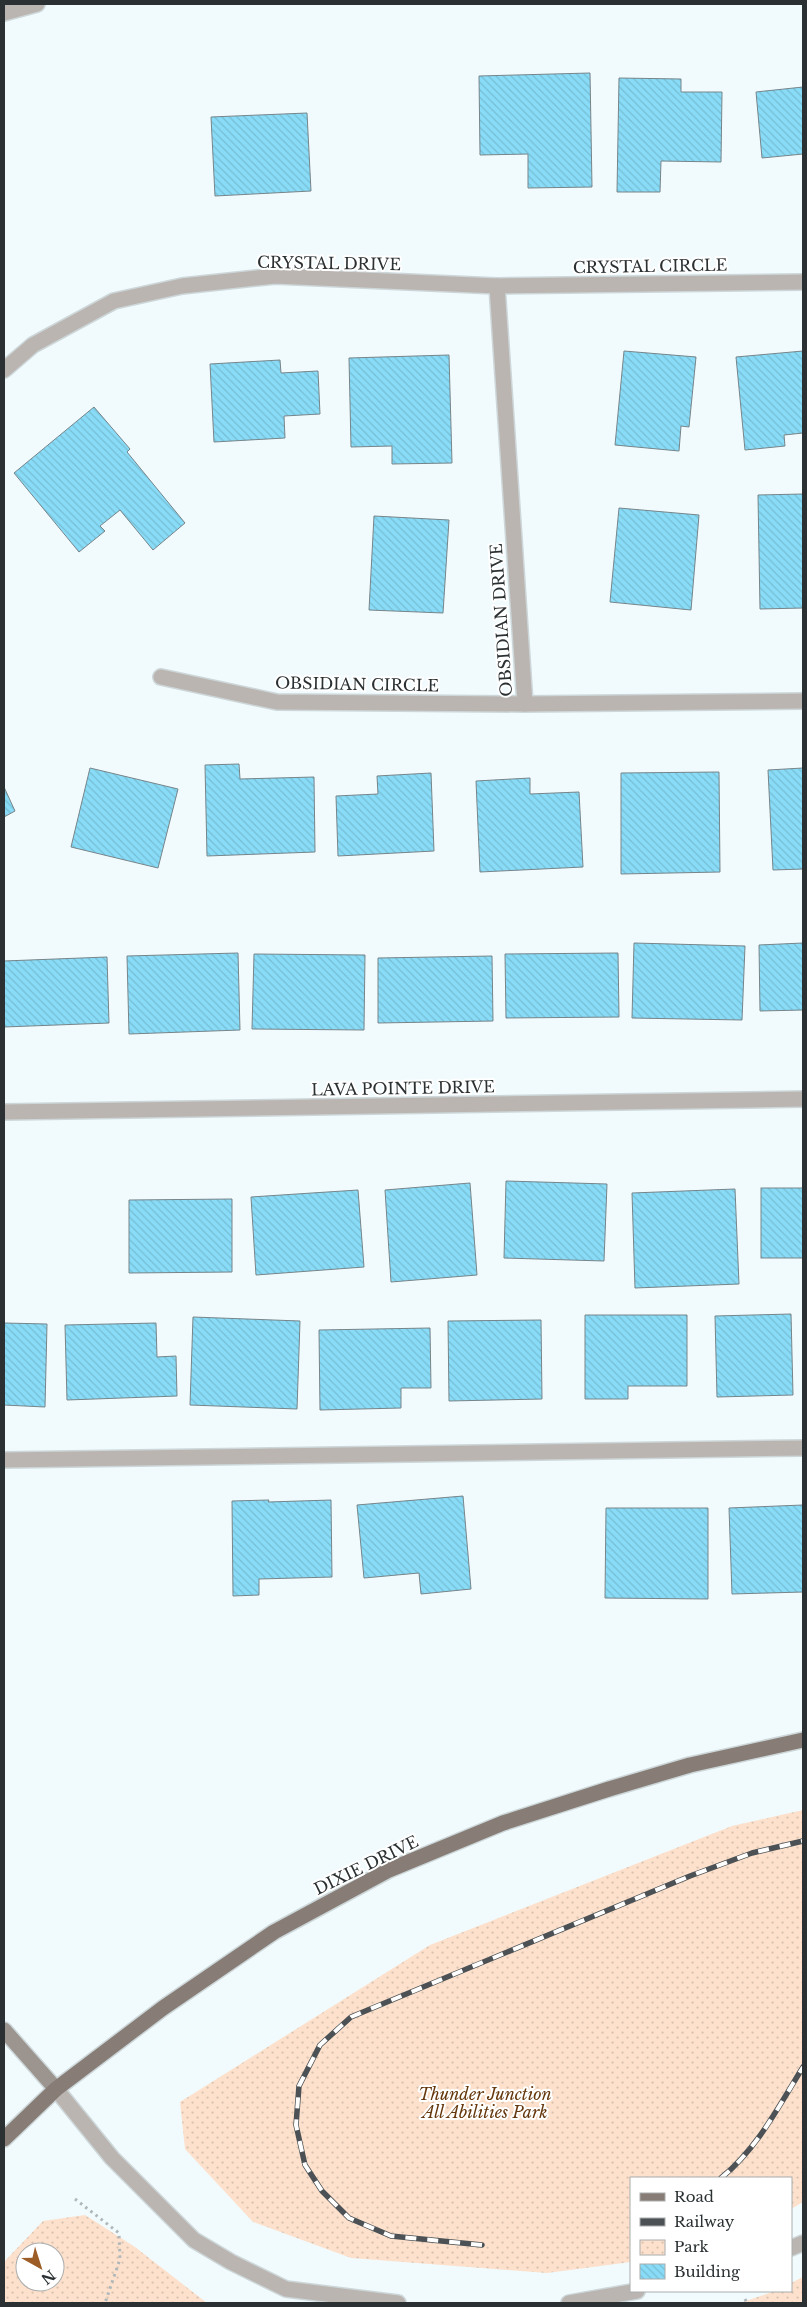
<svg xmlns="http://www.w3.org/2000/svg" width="807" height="2307" font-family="'Libre Baskerville',serif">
	<defs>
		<pattern id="park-dots" width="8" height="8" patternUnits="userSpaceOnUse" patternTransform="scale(1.25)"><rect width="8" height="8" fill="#fde1cc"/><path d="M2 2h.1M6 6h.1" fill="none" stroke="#d9c2b0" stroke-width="1.8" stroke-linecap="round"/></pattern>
		<pattern id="building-back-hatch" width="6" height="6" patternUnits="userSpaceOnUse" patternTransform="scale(1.25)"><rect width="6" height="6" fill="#89dcf7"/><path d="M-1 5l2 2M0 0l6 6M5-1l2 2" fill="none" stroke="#76bdd4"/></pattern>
	</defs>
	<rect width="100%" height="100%" fill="#f1fbfe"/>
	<!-- park -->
	<g fill="url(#park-dots)" fill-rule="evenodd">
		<polygon points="803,1810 803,2202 791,2209 791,2178 631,2178 631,2262 547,2273 351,2258 253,2222 185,2149 180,2102 430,1945 732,1826"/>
		<path d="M85,2215L135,2247L207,2303H4V2262L43,2221ZM25,2252H55V2282H25Z"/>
		<polygon points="803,2277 803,2303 740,2303 775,2291 791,2291 791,2283"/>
	</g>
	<!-- building -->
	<g fill="url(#building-back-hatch)" stroke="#76858a">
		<polygon points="590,73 592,187 528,188 528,154 480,155 479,76"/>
		<polygon points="619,78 681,79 681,92 722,92 721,162 661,161 660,192 617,192"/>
		<polygon points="803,87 803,154 762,158 756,92"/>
		<polygon points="307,113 311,191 215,196 211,117"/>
		<polygon points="624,351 696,357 689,427 681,426 679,451 615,445"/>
		<polygon points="803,351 803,433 784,435 785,446 745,450 736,357"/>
		<polygon points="449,355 452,463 392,464 392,446 351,447 349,358"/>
		<polygon points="280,360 281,373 318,371 320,414 284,416 285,438 214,442 210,364"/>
		<polygon points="94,407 130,449 127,452 185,523 153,550 120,510 100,526 105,531 79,552 14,473"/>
		<polygon points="803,494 803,608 760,609 758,495"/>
		<polygon points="619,508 699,515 691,610 610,602"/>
		<polygon points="374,516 449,520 443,613 369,610"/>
		<polygon points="239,764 240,779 314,777 315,852 207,856 205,765"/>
		<polygon points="90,768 178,789 158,868 71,847"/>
		<polygon points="803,768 803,869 773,870 768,770"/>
		<polygon points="719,772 720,872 621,874 621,773"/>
		<polygon points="431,773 434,851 338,856 336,796 378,794 377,776"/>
		<polygon points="530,778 530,794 579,792 583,867 480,872 476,781"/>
		<polygon points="4,787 15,811 4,817"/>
		<polygon points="634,943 745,946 742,1020 632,1018"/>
		<polygon points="803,943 803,1010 760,1011 759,945"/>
		<polygon points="238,953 240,1030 129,1034 127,956"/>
		<polygon points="618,953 619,1017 506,1018 505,954"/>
		<polygon points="254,954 365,955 364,1030 252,1029"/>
		<polygon points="492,956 493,1021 378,1023 378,958"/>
		<polygon points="107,957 109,1023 4,1027 4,961"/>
		<polygon points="506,1181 607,1184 604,1261 504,1258"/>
		<polygon points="470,1183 477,1275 391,1282 385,1190"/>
		<rect x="761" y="1188" width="42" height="70"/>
		<polygon points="735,1189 739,1284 635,1288 632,1193"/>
		<polygon points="358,1190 364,1267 256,1275 251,1197"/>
		<polygon points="232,1199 232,1272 129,1273 129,1200"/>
		<polygon points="791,1314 793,1395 717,1397 715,1316"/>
		<polygon points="585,1315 687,1315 687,1386 628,1386 628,1399 585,1399"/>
		<polygon points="193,1317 300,1321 297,1409 190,1405"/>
		<polygon points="541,1320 542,1399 449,1401 448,1321"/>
		<polygon points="4,1323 47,1324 45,1407 4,1405"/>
		<polygon points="156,1323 157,1357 176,1356 177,1396 67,1400 65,1325"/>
		<polygon points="430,1328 431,1388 401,1388 401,1408 320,1410 319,1330"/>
		<polygon points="463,1496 471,1589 421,1594 419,1573 364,1578 357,1505"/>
		<polygon points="269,1500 268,1502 331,1500 332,1577 259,1579 259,1595 233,1596 232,1501"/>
		<polygon points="803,1505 803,1592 732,1594 729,1508"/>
		<polygon points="606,1508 708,1508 708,1599 605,1598"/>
	</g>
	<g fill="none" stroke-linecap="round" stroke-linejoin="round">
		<defs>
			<g id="street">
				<polyline points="4,13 37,4"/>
				<polyline points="497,286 525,704"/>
				<polyline points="4,370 33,345 114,301 182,286 275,276 497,286 803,282"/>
				<polyline points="161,677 277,702 525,704 803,701"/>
				<polyline points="4,1112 803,1099"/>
				<polyline points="4,1460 803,1448"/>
				<polyline points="56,2089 112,2158 194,2240 231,2262 286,2289 398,2303"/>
				<polyline points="791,2248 803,2243"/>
				<polyline points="569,2303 637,2291"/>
			</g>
			<polyline id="secondary" points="4,2030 56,2089"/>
			<polyline id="primary" points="4,2139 56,2089 163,2008 274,1932 389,1870 503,1823 609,1789 690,1765 803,1740"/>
		</defs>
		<!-- street casing -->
		<use href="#street" stroke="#cdd7d9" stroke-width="18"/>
		<!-- secondary casing -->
		<use href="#secondary" stroke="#cdd7d9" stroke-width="18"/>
		<!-- primary casing -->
		<use href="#primary" stroke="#cdd7d9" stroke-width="18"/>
		<!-- path -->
		<g stroke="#afb7ba" stroke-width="3" stroke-dasharray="2.5 4" stroke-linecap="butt">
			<polyline points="75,2199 119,2233 120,2259 105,2303"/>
			<polyline points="745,2299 747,2303"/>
		</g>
		<!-- street -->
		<use href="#street" stroke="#bbb5b1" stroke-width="15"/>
		<!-- secondary -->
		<use href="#secondary" stroke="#9c948f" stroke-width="15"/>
		<!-- primary -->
		<use href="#primary" stroke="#877d76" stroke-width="15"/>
		<defs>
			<g id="rail">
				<path d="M721,2178C757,2149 779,2106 803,2067"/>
				<polyline points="482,2245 391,2236 349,2218 322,2191 305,2165 296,2125 299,2086 320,2045 351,2017 690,1876 752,1853 803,1841"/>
			</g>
		</defs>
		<!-- rail casing -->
		<use href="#rail" stroke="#4b5154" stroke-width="5.5"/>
		<!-- rail -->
		<use href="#rail" stroke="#fff" stroke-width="4" stroke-dasharray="11" stroke-linecap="butt"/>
	</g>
	<g text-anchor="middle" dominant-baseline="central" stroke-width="4" stroke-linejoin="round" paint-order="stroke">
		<!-- street labels -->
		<g font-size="16" fill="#2b3133" stroke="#fff">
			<text transform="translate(329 263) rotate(1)">CRYSTAL DRIVE</text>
			<text transform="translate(650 266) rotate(-1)">CRYSTAL CIRCLE</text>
			<text transform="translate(501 620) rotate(-94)">OBSIDIAN DRIVE</text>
			<text transform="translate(357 684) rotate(1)">OBSIDIAN CIRCLE</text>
			<text transform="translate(403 1088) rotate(-1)">LAVA POINTE DRIVE</text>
			<text transform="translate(366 1865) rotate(-26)">DIXIE DRIVE</text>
		</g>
		<!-- park labels -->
		<g font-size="16" font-style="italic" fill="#65370c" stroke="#fff">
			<text x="485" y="2094">Thunder Junction<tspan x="485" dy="18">All Abilities Park</tspan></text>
		</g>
	</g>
	<!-- border -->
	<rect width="807" height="2307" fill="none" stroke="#2b3133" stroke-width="10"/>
	<!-- legend -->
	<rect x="630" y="2177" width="162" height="115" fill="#ffffff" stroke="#aaadad"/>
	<rect x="640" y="2193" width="25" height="8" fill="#877d76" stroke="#aaadad"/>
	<text x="674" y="2202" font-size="15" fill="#2b3133">Road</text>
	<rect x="640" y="2218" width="25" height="8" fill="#4b5154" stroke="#aaadad"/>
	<text x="674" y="2227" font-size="15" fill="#2b3133">Railway</text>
	<rect x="640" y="2240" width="25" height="15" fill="url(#park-dots)" stroke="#aaadad"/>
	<text x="674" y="2252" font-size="15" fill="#2b3133">Park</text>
	<rect x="640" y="2264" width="25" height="15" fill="url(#building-back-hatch)" stroke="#aaadad"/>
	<text x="674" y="2277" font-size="15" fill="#2b3133">Building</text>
	<!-- north arrow -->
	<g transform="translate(40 2267) rotate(141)"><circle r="24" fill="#ffffff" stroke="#aaadad"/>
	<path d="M0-4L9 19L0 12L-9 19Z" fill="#9d5d26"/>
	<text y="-8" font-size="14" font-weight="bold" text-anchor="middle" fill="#2b3133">N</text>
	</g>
</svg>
